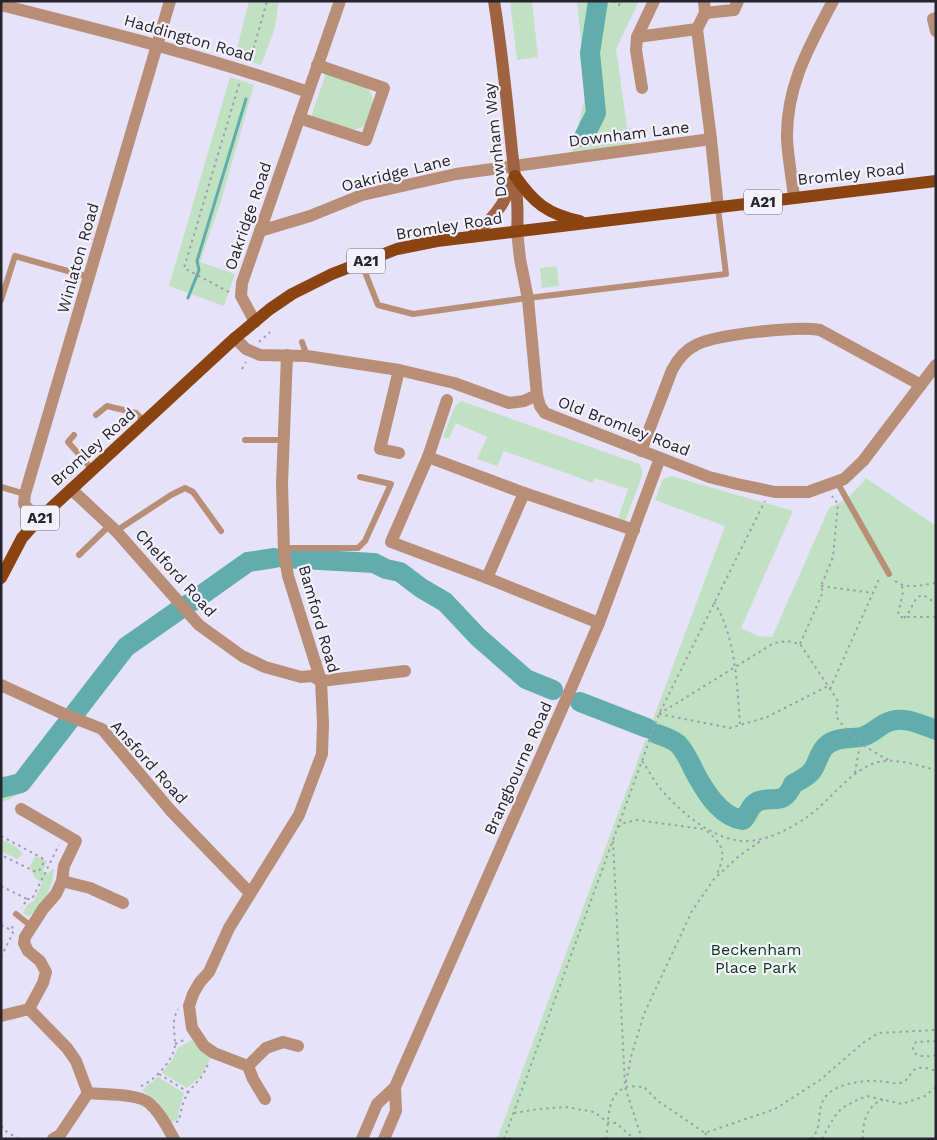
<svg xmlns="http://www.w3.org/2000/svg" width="937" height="1140" font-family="'Work Sans',sans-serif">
	<rect width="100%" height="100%" fill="#e6e2fa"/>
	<!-- green -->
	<g fill="#c1e2c2">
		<polygon points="249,1 279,1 274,31 261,65 235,56"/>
		<polygon points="510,1 532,1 538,57 517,60"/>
		<polygon points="577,1 639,1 616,49 630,148 571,156 586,93"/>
		<path d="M326,73L366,87C373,93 374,100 371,108C370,113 369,119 367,123C358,138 324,121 311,117Z"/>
		<polygon points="230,77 254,85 222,198 200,262 235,274 224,306 169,286"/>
		<polygon points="557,266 559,286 542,288 540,268"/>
		<polygon points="461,401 639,464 642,469 642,476 625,521 618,519 628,489 595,478 592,483 572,475 504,451 497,466 477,459 487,437 456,423 449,438 443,437 455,406"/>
		<path d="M671,476L793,511L741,628L758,636L772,637L829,508C846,501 855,492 866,478L936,526V1139H497L725,526L655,500L663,479Z"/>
		<path d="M1,774L23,786C18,796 12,799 1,802Z"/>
		<polygon points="1,839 15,846 23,854 17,859 1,851"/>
		<path d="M35,856L47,861L43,872L48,873L54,868C53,888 44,905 28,917L23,913L27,905L34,901L42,883L34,877L30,866Z"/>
		<polygon points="192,1040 211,1057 202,1075 187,1088 162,1073 171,1062 178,1048"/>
		<polygon points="158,1077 184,1093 179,1110 178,1119 171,1123 158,1102 142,1090"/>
	</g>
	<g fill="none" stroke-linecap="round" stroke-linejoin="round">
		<!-- stream -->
		<polyline stroke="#61acac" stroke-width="3" points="188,298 199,270 197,261 246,99"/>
		<!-- river -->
		<g stroke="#61acac" stroke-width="20">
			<polyline points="584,137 596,113 590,53 598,1"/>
			<polyline points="283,558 374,563 386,569 400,572 421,588 445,602 478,637 526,679 553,690"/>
			<polyline points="193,601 248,562 274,558"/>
			<polyline points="580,702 647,728"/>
			<path d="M657,734C663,736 673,740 678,744C687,753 692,768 698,778C708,796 722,817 743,820C749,814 750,804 759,801C774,796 784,806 793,784C799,781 807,777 812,771C818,763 819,751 827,745C837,737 849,739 861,737C871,735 875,729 884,724C901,714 920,724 936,730"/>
			<polyline points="1,788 21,783 126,647 186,605"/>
		</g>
		<!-- path -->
		<g stroke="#9f9cae" stroke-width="2" stroke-dasharray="2.5 4" stroke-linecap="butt">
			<polyline points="613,1 619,5 621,1"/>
			<polyline points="250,61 267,1"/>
			<polyline points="229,292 184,268 240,81"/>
			<polyline points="259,342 270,332"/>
			<polyline points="242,369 246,362"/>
			<path d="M895,581C908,590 921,585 936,583"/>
			<polyline points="821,586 873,593"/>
			<polyline points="902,586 903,592 898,614 901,617 936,617"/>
			<path d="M714,602C736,637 737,685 740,725"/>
			<path d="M904,618C913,611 912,597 923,595L936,603"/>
			<polyline points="800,644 823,592 821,586 833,557 838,504 832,496"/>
			<polyline points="830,689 880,577"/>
			<path d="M659,714L774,643L787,641L800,644L838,701L836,716C852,740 865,747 890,761"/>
			<polyline points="659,714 730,728 767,717 828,686"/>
			<path d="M642,761C648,769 653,779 659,787C678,810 712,840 744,841C765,842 790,829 807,817C830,801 846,775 872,764C892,756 916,765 936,770"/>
			<polyline points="855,773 860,744"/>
			<polyline points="618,827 624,823 637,820 703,829"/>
			<path d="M707,831C725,846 726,855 716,876"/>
			<polyline points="1,836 42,858 44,862 39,871 36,872 1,855"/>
			<polyline points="613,841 625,1087 642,1139"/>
			<polyline points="1,886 27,899 22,908"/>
			<polyline points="27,899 32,899 59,845"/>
			<polyline points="1,925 11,930 14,924"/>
			<polyline points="1,957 13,933 11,930"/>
			<path d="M936,1041L916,1042L913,1048L914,1053C921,1057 928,1057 936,1055"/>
			<polyline points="175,1044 186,1039"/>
			<polyline points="159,1074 188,1092"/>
			<polyline points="626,1082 631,1057 644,1014 692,911 714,879 739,856 762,840"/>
			<path d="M141,1086C154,1081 175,1059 175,1044C175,1031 171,1022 178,1009"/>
			<polyline points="514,1113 538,1109 566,1107 594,1112 609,1123 616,1123 634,1139"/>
			<path d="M176,1122L179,1121C181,1110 183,1099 190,1090C199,1079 202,1079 208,1064"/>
			<polyline points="1,1126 7,1132 19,1139"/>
			<polyline points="705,1133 710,1139"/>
			<polyline points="504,1139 659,714 765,501"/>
			<path d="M606,1139C609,1123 606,1096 624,1088C629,1085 638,1087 644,1087L658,1101L705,1133L775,1109L820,1080L864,1042L879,1033L936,1030"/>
			<polyline points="719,1139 728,1139"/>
			<path d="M811,1139C824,1127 815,1109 826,1096C836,1084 862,1080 877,1081C884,1081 892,1084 900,1083C915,1080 906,1060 936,1071"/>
			<polyline points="822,1139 834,1117 842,1108 857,1100 867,1096 902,1104 925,1096 936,1087"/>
			<path d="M863,1139C862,1124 867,1104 883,1100"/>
		</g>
		<!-- lane -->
		<g stroke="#b88e77" stroke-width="6">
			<polyline points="361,262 378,305 413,314 520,299 726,274 718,208"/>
			<polyline points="1,300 15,256 89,277"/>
			<polyline points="302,342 307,356"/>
			<polyline points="96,415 107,406 136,413 145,422"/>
			<polyline points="74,435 68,442 92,469"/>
			<polyline points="245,440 284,440"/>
			<polyline points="837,482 889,574"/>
			<polyline points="1,487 25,494"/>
			<polyline points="116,531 171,495 185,488 193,492 221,531"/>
			<polyline points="283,548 358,548 365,541 391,484 360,477"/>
			<polyline points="79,555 110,525"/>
			<polyline points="16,914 31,926"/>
		</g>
		<!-- street -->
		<g stroke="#b88e77" stroke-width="12">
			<polyline points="704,1 705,13 697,29 711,139"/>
			<path d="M1,5C104,31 208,57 308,92"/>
			<polyline points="705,13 734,10 738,1"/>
			<polyline points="936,18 933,19 936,31"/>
			<polyline points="637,37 697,29"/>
			<polyline points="642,88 636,50 637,37 654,1"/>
			<polyline points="299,118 366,140 384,88 317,65"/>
			<path d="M794,197C792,178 788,159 787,139C786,86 809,47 833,1"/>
			<polyline points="260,231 310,216 362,195 456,174 711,139 718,208"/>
			<polyline points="517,231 520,259 528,299 537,395 540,406 545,413 709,477 737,484 775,492 808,492 844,479 863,461 936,365"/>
			<polyline points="255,322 241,296 242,283 340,1"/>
			<polyline points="235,338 246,349 260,355 307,356 399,370 454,383 509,403 524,401 537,395"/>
			<polyline points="447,400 428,457 391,542 487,578 524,493"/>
			<path d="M641,451L672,370C678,359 685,350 696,345C716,334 798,326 820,330L921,385"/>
			<polyline points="399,453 380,449 399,370"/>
			<polyline points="428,457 524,493 634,530"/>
			<polyline points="71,489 116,531 199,625 242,656 265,667 301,677 312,676 321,681"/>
			<polyline points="38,520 24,504 25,494 170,1"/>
			<polyline points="487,578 599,623"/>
			<polyline points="321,681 405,671"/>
			<polyline points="1,685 64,714 102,729 171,811 250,893"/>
			<polyline points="21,809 76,841 64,866 62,881"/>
			<polyline points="1,1016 29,1009"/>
			<polyline points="248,1066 266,1048 283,1042 298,1046"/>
			<polyline points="88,1093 76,1061 67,1048 29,1009 43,983 46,972 40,961 28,951 24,943 25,937 43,909 56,894 62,881 90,888 123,903"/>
			<path d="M88,1093C104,1095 137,1093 149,1103C160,1112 167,1127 174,1139"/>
			<polyline points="265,1099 253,1079 248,1066 214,1053 204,1046 192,1028 189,1006 193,994 200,982 209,972 229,928 299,815 322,754 323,723 321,681 288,576 284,552 282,484 287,355"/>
			<polyline points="53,1139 60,1135 88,1093"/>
			<polyline points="362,1139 377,1104 395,1087 572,686 599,623 660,458"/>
			<polyline points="384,1139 396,1111 395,1087"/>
		</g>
		<!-- secondary -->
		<g stroke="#9f6341" stroke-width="12">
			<path d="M494,1C502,51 507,101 512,151C515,178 519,204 517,231"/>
			<path d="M471,237C491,220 505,206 513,180"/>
		</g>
		<!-- primary -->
		<g stroke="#8b4310" stroke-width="12">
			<path d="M515,176C534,203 547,214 580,221"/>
			<polyline points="1,578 22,538 38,520 235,338 270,309 292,294 332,274 397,249 437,241 936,181"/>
		</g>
	</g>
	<g text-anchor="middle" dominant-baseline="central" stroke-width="4.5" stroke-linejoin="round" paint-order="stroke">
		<!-- shield labels -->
		<g fill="#f3f1fb" stroke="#64626b" stroke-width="1">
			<rect x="744" y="189.5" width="38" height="25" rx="4"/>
			<rect x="347" y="248.5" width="38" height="25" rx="4"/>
			<rect x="21" y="505.5" width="38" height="25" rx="4"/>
		</g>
		<g font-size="15" font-weight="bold" fill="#26252d">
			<text x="763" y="202">A21</text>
			<text x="366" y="261">A21</text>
			<text x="40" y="518">A21</text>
		</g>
		<!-- street labels -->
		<g font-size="16" fill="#26252d" stroke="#f3f1fb">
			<text transform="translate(189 38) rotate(16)">Haddington Road</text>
			<text transform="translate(629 134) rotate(-7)">Downham Lane</text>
			<text transform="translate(495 140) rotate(-96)">Downham Way</text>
			<text transform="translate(396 173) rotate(-14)">Oakridge Lane</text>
			<text transform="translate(851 174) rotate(-6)">Bromley Road</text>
			<text transform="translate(248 216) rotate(-71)">Oakridge Road</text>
			<text transform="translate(449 226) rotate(-9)">Bromley Road</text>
			<text transform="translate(78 258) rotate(-74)">Winlaton Road</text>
			<text transform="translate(624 426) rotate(21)">Old Bromley Road</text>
			<text transform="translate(93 447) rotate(-42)">Bromley Road</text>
			<text transform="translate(176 573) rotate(48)">Chelford Road</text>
			<text transform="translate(319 619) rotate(74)">Bamford Road</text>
			<text transform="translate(149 762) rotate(48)">Ansford Road</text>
			<text transform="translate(518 768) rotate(-66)">Brangbourne Road</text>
		</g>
		<!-- park labels -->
		<g font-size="16" fill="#0a3a12" stroke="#f3f1fb">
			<text x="756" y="949">Beckenham<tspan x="756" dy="18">Place Park</tspan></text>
		</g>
	</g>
	<!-- border -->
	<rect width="937" height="1140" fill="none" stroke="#26252d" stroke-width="5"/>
</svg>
